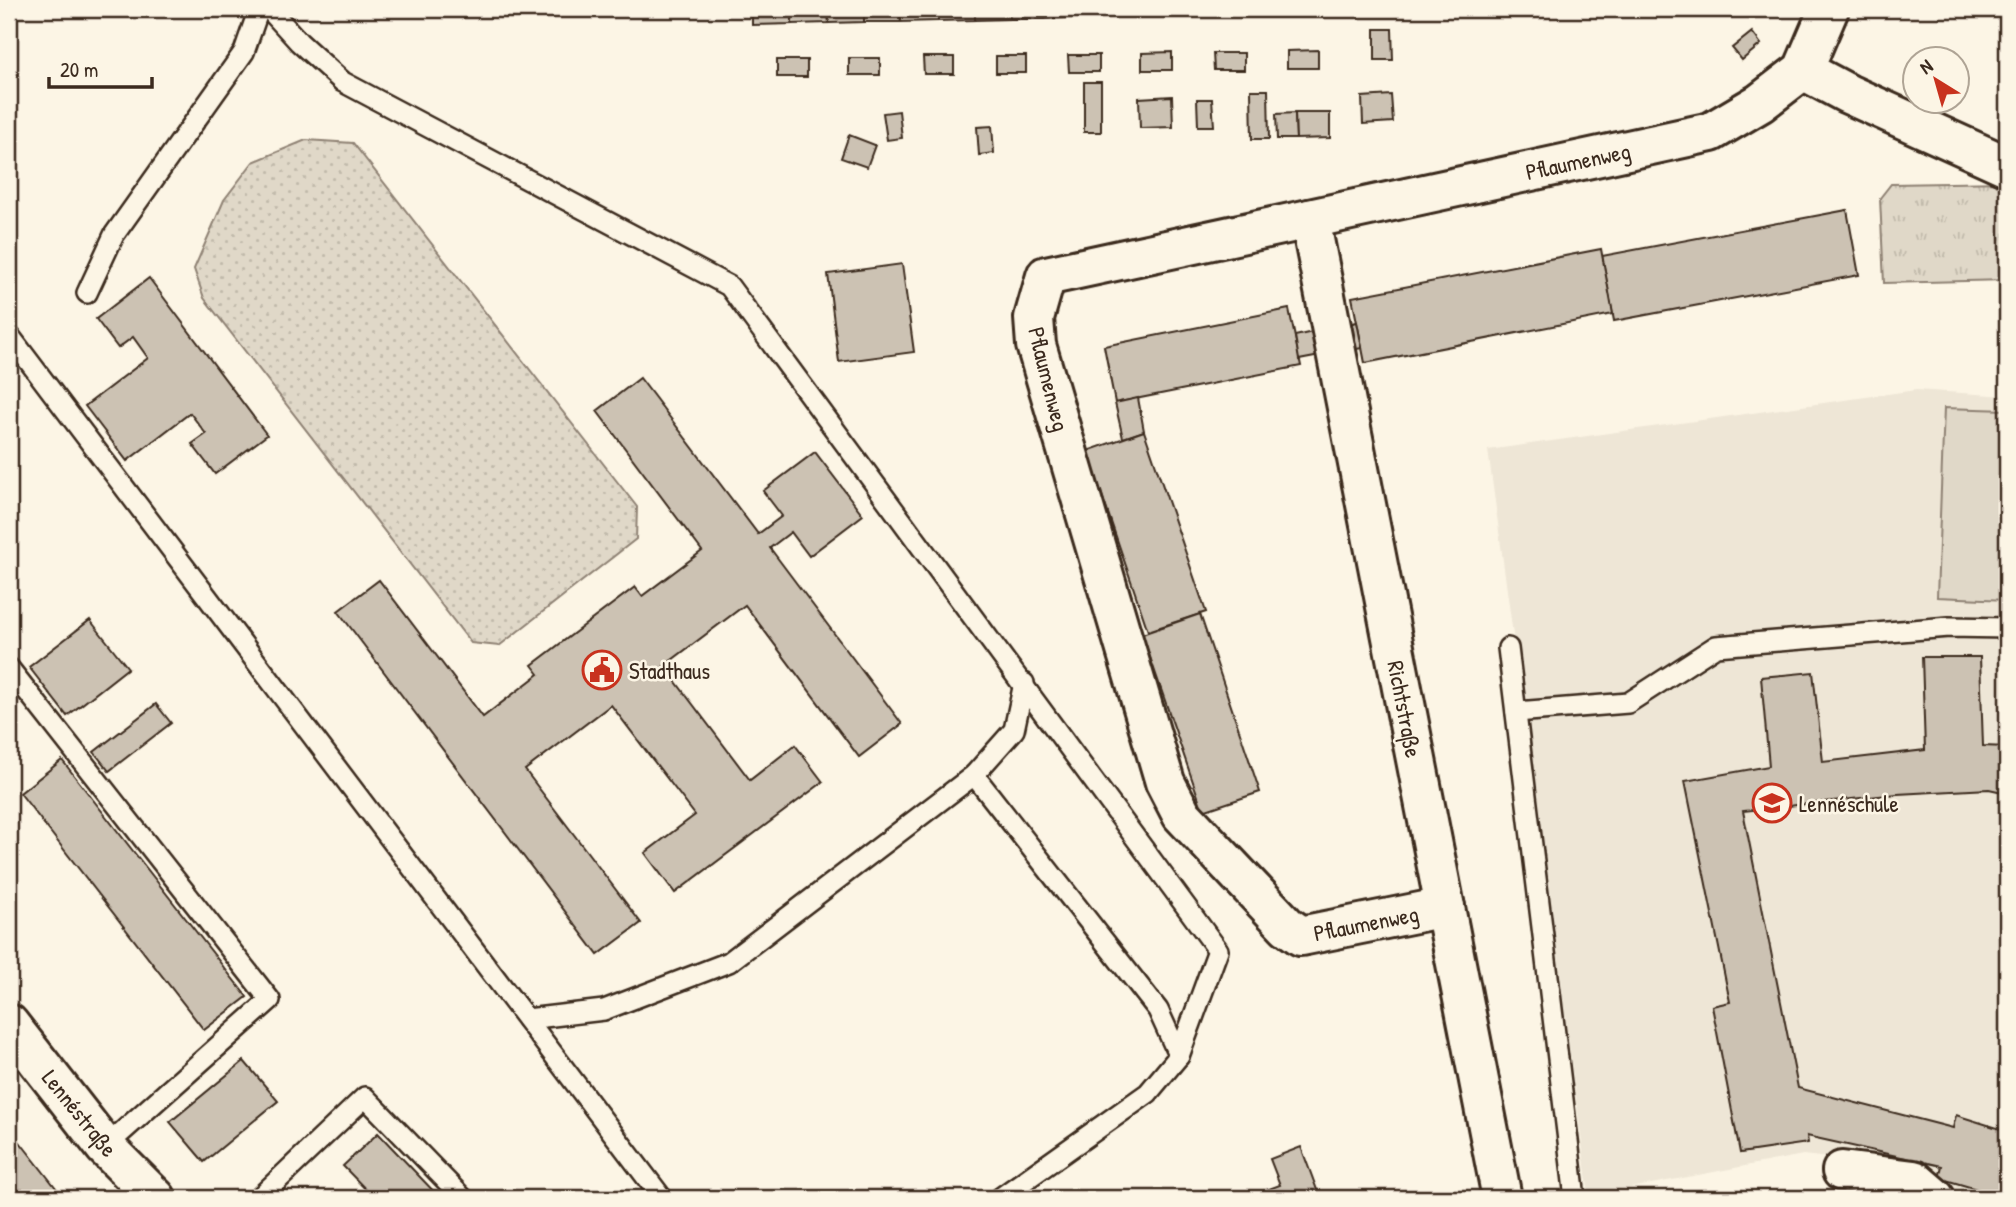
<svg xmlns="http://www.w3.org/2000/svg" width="2016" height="1207" font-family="'Patrick Hand',sans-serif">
	<defs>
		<pattern id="grass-tufts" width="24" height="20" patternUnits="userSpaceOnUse" patternTransform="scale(1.75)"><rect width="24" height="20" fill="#e0d8c8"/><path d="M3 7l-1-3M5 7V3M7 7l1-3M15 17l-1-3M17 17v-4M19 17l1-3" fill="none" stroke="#c1baab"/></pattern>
		<pattern id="park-dots" width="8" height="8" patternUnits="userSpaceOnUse" patternTransform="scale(1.75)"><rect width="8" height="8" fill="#e0d8c8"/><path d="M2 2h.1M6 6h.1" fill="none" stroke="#c1baab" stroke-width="1.8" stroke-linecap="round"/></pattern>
	</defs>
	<rect width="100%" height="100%" fill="#fcf5e5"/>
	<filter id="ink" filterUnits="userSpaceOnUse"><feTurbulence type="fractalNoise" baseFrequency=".0143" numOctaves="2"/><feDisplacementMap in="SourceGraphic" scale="14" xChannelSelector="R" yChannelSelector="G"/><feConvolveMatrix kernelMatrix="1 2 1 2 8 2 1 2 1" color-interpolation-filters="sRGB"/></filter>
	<g filter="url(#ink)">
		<!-- built -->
		<polygon fill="#eee6d6" points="1916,390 2007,396 2007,1198 1955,1198 1917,1168 1803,1155 1589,1196 1488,450"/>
		<!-- grass -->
		<polygon fill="url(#grass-tufts)" stroke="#8e8173" stroke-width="2" points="2007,182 2007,280 1884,283 1880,198 1891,184"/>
		<!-- park -->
		<polygon fill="url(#park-dots)" stroke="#8e8173" stroke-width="2" points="306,140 353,143 637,507 636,539 499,646 471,643 204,298 194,269 224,200 253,162"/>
		<!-- pitch -->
		<polygon fill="#e0d8c8" stroke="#8e8173" stroke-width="2" points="1944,408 2007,410 2007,600 1937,597"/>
		<!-- building -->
		<g fill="#ccc2b3" stroke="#3b2a1e" stroke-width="2">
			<polygon points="752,9 792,9 792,24 752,25"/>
			<polygon points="792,9 828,9 829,23 792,24"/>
			<polygon points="828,9 864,9 864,22 829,23"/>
			<polygon points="864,9 900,9 901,22 864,22"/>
			<polygon points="900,9 938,9 938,21 901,22"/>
			<polygon points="938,9 975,9 975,20 938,21"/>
			<polygon points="975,9 1009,9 1010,19 975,20"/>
			<polygon points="1009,9 1045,9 1045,19 1010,19"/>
			<polygon points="1045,9 1085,9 1085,17 1045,19"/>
			<polygon points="1085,9 1120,9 1120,16 1085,17"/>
			<rect x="1120" y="9" width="37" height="7"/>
			<polygon points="1157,9 1194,9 1194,15 1157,16"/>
			<polygon points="1194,9 1229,9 1229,14 1194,15"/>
			<polygon points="1229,9 1265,9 1265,13 1229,14"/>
			<polygon points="1265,9 1303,9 1303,12 1265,13"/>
			<rect x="1303" y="9" width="38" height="3"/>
			<polygon points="1375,29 1392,29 1393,60 1375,60"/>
			<polygon points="1752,32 1761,44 1742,60 1732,48"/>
			<polygon points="1318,50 1318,68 1287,68 1287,51"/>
			<polygon points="1172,52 1172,70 1142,70 1142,53"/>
			<polygon points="1213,53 1244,53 1244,70 1214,70"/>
			<polygon points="1068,55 1099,55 1099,72 1069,72"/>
			<rect x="996" y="56" width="30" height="17"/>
			<polygon points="923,57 954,57 954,74 924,74"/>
			<rect x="849" y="58" width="31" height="17"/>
			<rect x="777" y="60" width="30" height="17"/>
			<rect x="1084" y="82" width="17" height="50"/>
			<polygon points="1251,90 1268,90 1269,139 1252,139"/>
			<polygon points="1391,95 1393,122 1363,124 1362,97"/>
			<polygon points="1172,96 1173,127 1140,128 1139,98"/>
			<polygon points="1197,99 1212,99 1214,126 1198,126"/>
			<polygon points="899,111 902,138 887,140 883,113"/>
			<polygon points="1295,113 1296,139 1277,139 1276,114"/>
			<polygon points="1295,113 1330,113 1330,138 1296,139"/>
			<polygon points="992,126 994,153 979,155 977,127"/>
			<polygon points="849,135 875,145 867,167 841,158"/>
			<polygon points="1847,210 1859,275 1614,321 1602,256"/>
			<polygon points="1601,249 1613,314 1365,363 1352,297"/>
			<polygon points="902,264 914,352 839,362 828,274"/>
			<polygon points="149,278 267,435 215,474 192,444 206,434 190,413 127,461 85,406 148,358 133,337 118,348 96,319"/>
			<polygon points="1289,309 1301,366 1115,403 1104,346"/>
			<polygon points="1357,322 1362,348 1299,360 1295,336"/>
			<polygon points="640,378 758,534 782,516 763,491 815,452 863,515 809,556 791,532 770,548 902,724 859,757 745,605 664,666 750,780 795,745 823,782 675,893 645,853 695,815 611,705 525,770 641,923 598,955 338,611 379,580 483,717 539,674 532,665 635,587 642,596 702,551 597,411"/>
			<polygon points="1138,398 1144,431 1123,438 1115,403"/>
			<polygon points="1144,431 1206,612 1148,631 1087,451"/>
			<polygon points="1200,614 1260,792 1203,811 1142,634"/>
			<polygon points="90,620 128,668 67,716 29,667"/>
			<polygon points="1922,657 1980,657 1983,746 2007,747 2007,793 1989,789 1897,794 1743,811 1798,1088 1953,1128 1956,1115 2007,1131 2007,1198 1939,1178 1942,1166 1807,1136 1808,1143 1740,1153 1712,1006 1730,1002 1685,781 1769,766 1761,677 1813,672 1823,762 1925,750"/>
			<polygon points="156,704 171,723 109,771 94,752"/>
			<polygon points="62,760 247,997 204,1030 20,793"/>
			<polygon points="244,1061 278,1101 204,1162 170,1122"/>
			<polygon points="9,1128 49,1179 64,1198 9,1198"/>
			<polygon points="378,1133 440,1198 374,1198 343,1166"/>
			<polygon points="1301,1147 1320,1198 1245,1198 1280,1185 1270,1159"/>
		</g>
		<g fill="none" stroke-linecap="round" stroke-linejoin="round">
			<defs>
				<g id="service">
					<polyline points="269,9 299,42 343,82 729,286 1218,950 1179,1056 1148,1093 1000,1198"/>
					<polyline points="87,293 114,235 244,52 259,9"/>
					<polyline points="9,335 662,1198"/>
					<polyline points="1508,648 1575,1198"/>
					<polyline points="9,668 270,1000 105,1147"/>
					<polyline points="1516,712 1628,703 1716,646 1949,627 2007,628"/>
					<polyline points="974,775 1158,1010 1179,1056"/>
					<polyline points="527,1019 604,1010 729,962 974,775 1014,730 1024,683"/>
					<polyline points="259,1198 365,1097 463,1198"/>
				</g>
				<g id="minor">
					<polyline points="1803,70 1848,94 2007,166"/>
					<polyline points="1310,219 1502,1198"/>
					<polyline points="1445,907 1301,936 1287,926 1182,815 1165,782 1036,345 1034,318 1046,276 1711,132 1760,103 1803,70 1829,9"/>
					<polyline points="9,1024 105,1147 156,1198"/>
					<polyline points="1842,1171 1914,1180 1935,1198"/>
				</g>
			</defs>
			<!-- service casing -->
			<use href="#service" stroke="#3b2a1e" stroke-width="24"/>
			<!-- minor casing -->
			<use href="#minor" stroke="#3b2a1e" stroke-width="44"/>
			<!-- service -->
			<use href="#service" stroke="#fcf5e5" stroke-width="19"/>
			<!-- minor -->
			<use href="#minor" stroke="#fcf5e5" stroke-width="38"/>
		</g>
	</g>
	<!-- icons -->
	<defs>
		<symbol id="civic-ring" viewBox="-11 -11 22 22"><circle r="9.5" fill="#fcf5e5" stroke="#c8321e" stroke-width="1.5"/><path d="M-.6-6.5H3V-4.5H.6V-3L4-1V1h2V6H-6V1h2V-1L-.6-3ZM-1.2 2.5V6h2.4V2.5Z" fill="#c8321e"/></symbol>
		<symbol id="school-ring" viewBox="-11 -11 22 22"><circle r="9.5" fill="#fcf5e5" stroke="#c8321e" stroke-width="1.5"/><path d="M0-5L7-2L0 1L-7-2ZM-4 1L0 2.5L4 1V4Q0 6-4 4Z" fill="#c8321e"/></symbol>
	</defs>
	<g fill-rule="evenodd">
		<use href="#civic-ring" x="580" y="648" width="44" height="44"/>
		<use href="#school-ring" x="1750" y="781" width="44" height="44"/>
	</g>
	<g text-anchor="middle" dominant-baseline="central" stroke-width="5" stroke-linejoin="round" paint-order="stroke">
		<!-- street labels -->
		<g font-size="23" fill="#3b2a1e" stroke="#fcf5e5">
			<text transform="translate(1578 161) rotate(-12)">Pflaumenweg</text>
			<text transform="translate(1049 379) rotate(76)">Pflaumenweg</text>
			<text transform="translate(1405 709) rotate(79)">Richtstraße</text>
			<text transform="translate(1366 923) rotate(-11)">Pflaumenweg</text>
			<text transform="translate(80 1113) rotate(51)">Lennéstraße</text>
		</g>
		<!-- poi labels -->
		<g font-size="23" fill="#3b2a1e" stroke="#fcf5e5" text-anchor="start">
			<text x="629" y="670">Stadthaus</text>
			<text x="1799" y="803">Lennéschule</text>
		</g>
	</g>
	<!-- margin -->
	<rect width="2016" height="1207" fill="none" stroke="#fcf5e5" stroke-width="35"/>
	<rect x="18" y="18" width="1981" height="1172" fill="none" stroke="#3b2a1e" stroke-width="2.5" filter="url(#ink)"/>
	<!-- north arrow -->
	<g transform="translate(1936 80) rotate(323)"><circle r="33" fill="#fcf5e5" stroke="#afa495" stroke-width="2"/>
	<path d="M0-5L12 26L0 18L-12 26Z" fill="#c8321e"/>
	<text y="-10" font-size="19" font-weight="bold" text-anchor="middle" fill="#3b2a1e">N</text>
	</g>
	<!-- scale -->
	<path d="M49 77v10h103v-10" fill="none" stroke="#3b2a1e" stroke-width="3.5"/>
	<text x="60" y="77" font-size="21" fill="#3b2a1e" stroke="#fcf5e5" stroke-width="5" paint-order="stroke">20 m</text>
</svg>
